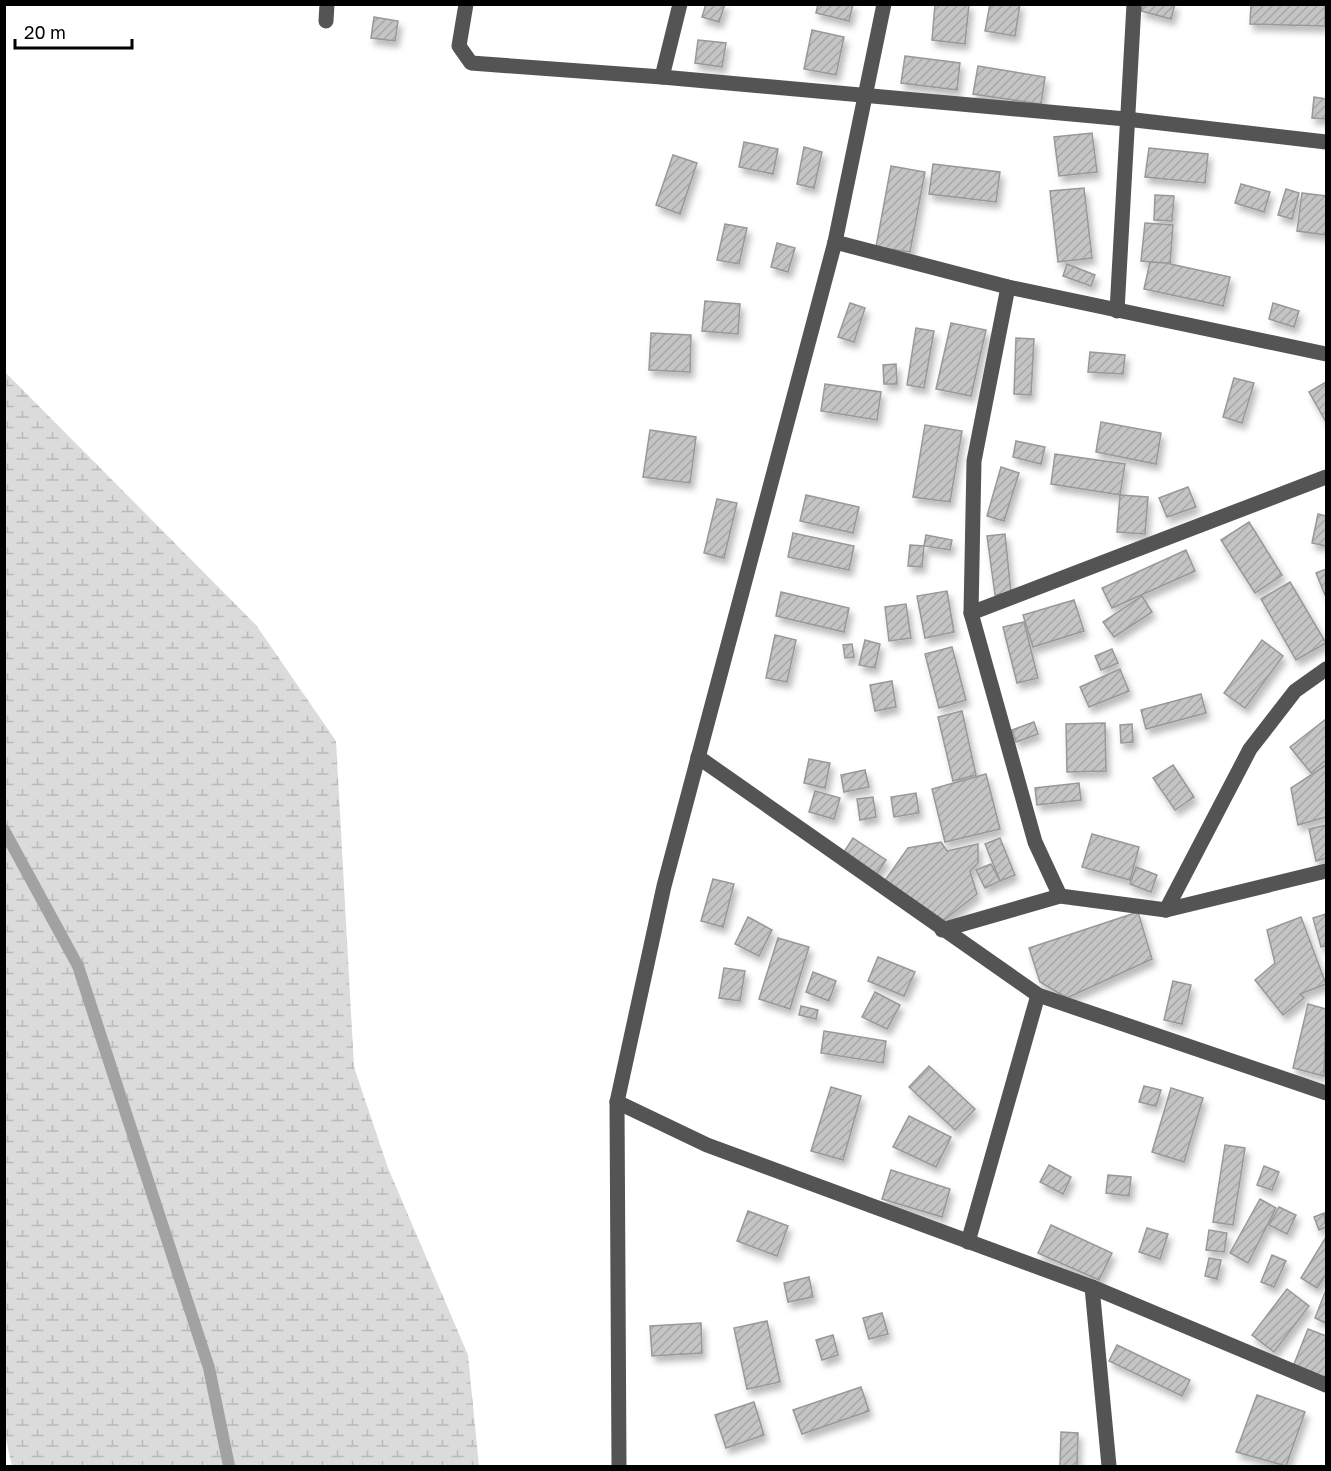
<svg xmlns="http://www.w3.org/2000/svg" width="1331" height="1471" font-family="'Golos Text',sans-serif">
	<defs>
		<pattern id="wetland-marsh" width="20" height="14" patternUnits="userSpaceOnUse" patternTransform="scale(1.5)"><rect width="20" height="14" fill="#dbdbdb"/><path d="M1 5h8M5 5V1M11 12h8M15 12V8" fill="none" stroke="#bababa"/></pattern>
		<pattern id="building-hatch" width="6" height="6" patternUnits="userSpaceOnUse" patternTransform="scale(1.5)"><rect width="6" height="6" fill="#c4c4c4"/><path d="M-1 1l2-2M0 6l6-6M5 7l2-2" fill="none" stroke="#a7a7a7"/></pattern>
		<filter id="shadow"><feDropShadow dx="3.5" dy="6" stdDeviation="3" flood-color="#0004"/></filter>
	</defs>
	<rect width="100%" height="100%" fill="#fff"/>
	<!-- wetland -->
	<polygon fill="url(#wetland-marsh)" points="4,371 256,625 336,741 354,1067 388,1168 468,1355 479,1466 12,1466 4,1431"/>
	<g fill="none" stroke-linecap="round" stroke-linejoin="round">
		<!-- stream -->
		<polyline stroke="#a2a2a2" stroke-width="12" points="4,830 78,966 209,1368 229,1466"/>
	</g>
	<!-- building -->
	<g fill="url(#building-hatch)" stroke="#989898" stroke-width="1.5" filter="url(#shadow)">
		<polygon points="706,4 725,4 719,22 702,17"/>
		<polygon points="818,4 853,4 849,21 816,13"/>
		<polygon points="935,4 969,4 965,44 932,40"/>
		<polygon points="990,4 1020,4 1015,36 985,31"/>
		<polygon points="1143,4 1175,4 1171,19 1141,11"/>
		<polygon points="1251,4 1325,4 1325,26 1250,24"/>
		<polygon points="374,17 398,21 395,41 371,38"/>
		<polygon points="812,30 844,37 836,75 804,69"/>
		<polygon points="698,40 726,43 722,67 695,63"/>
		<polygon points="905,56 960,63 957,90 901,83"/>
		<polygon points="978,66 1045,77 1041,104 973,94"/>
		<polygon points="1314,97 1326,99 1326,119 1312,118"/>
		<polygon points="1092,133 1097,172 1059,176 1054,137"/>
		<polygon points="744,142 778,149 773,174 739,167"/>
		<polygon points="804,147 822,152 814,188 797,184"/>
		<polygon points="1149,148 1208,154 1205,183 1145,177"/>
		<polygon points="673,155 697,163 680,214 656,205"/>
		<polygon points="933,164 1000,172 996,202 929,194"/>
		<polygon points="891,166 925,172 910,252 876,247"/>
		<polygon points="1241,184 1270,192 1264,212 1235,203"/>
		<polygon points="1084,188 1092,258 1058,262 1050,191"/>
		<polygon points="1286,189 1299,193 1292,219 1278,215"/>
		<polygon points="1302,193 1326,196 1326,235 1297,231"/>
		<polygon points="1155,195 1174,196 1172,221 1154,220"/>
		<polygon points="1145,223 1173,225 1170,264 1141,261"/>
		<polygon points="725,224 747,228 739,264 717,260"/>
		<polygon points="777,243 795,248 788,272 771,267"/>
		<polygon points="1150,262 1166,263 1230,277 1223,306 1144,289"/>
		<polygon points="1067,264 1095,275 1091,286 1063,276"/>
		<polygon points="705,301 740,304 738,334 702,331"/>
		<polygon points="850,303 865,308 854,342 838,337"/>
		<polygon points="1273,303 1299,311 1294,327 1269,319"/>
		<polygon points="951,323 986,330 971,396 936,389"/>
		<polygon points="916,328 934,331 924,388 907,385"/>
		<polygon points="651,333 691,335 690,372 649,370"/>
		<polygon points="1016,338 1034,339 1031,395 1014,394"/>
		<polygon points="1090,352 1125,355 1123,374 1088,372"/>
		<polygon points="896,364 897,384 884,384 883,365"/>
		<polygon points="1234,378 1254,383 1242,423 1223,417"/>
		<polygon points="1326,382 1326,422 1309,392"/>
		<polygon points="825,384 881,392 877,420 821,411"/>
		<polygon points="1101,422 1161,433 1156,464 1096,452"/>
		<polygon points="925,425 962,431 950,502 913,497"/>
		<polygon points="650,430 696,437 690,483 643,477"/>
		<polygon points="1016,441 1045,447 1041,464 1013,457"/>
		<polygon points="1055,454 1125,464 1120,495 1051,484"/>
		<polygon points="1001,467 1019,473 1004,521 987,516"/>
		<polygon points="1188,487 1196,507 1167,517 1159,498"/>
		<polygon points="806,495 859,507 853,533 800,521"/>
		<polygon points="1120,495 1148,497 1145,534 1117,532"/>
		<polygon points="717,499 737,503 724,558 704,553"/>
		<polygon points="1318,514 1326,516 1326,546 1312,543"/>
		<polygon points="1249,522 1282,575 1255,593 1221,540"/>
		<polygon points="793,533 854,546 849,570 788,557"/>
		<polygon points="1005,534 1011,593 995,595 987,536"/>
		<polygon points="926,535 952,540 950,550 924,546"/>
		<polygon points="910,545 924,546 922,567 908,566"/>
		<polygon points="1186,550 1195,571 1112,608 1102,588"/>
		<polygon points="1326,569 1326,594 1325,595 1316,573"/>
		<polygon points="1290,582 1326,643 1296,660 1261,599"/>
		<polygon points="947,591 954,632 925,638 917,596"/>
		<polygon points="781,592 849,608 844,632 776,616"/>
		<polygon points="1142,596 1152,612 1114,637 1103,622"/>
		<polygon points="1074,600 1084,631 1033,647 1023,615"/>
		<polygon points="906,604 911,638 889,641 885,607"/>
		<polygon points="1024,622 1038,678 1017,683 1003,627"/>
		<polygon points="775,635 796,640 787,682 766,678"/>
		<polygon points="865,640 880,644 875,668 859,665"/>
		<polygon points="1262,640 1283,656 1245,708 1224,693"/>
		<polygon points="852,644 854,657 845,658 843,645"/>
		<polygon points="952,647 966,700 939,708 925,654"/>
		<polygon points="1112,649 1118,663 1101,670 1095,656"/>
		<polygon points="1120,669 1129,691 1089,707 1080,687"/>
		<polygon points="892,681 896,707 875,711 870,685"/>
		<polygon points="1201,694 1206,713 1146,729 1141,710"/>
		<polygon points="962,711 976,775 953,781 938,717"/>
		<polygon points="1326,719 1326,760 1311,773 1290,747"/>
		<polygon points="1034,722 1038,734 1016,742 1012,730"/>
		<polygon points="1105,723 1106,771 1067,772 1066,724"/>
		<polygon points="1132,724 1133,742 1121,743 1120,725"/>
		<polygon points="809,759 830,763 825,788 804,783"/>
		<polygon points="1173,765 1194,797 1175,810 1153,778"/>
		<polygon points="1326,765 1326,817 1298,825 1291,788"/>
		<polygon points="865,770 869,787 844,792 841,775"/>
		<polygon points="986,774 1000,829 945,842 932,789"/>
		<polygon points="1079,783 1081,800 1037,805 1035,788"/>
		<polygon points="815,791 840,798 834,819 809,812"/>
		<polygon points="916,793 919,813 894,817 891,797"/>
		<polygon points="873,797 876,817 860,820 857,799"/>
		<polygon points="1326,825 1326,858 1316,861 1309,829"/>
		<polygon points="1092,834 1139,847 1130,880 1082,867"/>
		<polygon points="853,838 886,860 874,878 842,855"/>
		<polygon points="1000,838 1015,875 1000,881 985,844"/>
		<polygon points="941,842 947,851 978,844 978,863 970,871 977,894 939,924 883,883 908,848"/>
		<polygon points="991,864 1000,881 985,888 976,870"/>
		<polygon points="1136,867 1157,875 1151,892 1130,884"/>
		<polygon points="713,879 734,884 723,927 701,921"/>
		<polygon points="1138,912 1152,959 1067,998 1040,982 1029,948"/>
		<polygon points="1326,914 1326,946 1321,947 1313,918"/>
		<polygon points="748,917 772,930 759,956 735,944"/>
		<polygon points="1301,917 1326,984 1300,994 1304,998 1283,1015 1255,980 1275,963 1267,930"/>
		<polygon points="778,938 809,947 790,1009 759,999"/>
		<polygon points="878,957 915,972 904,996 868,981"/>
		<polygon points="724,968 745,971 740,1001 719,998"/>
		<polygon points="813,972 836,981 829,1001 806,992"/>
		<polygon points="1173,981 1191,985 1182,1024 1164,1020"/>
		<polygon points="875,992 900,1005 887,1029 862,1017"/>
		<polygon points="1308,1004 1326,1009 1324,1076 1293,1068"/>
		<polygon points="801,1006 818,1010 816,1019 799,1015"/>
		<polygon points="824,1031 886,1041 883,1063 821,1053"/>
		<polygon points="929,1066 975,1109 955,1130 909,1087"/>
		<polygon points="1144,1086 1161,1090 1156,1106 1139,1102"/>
		<polygon points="831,1087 861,1096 843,1160 811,1151"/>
		<polygon points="1171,1088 1203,1098 1184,1162 1152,1152"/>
		<polygon points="909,1116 951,1137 936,1167 893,1147"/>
		<polygon points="1225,1145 1245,1148 1233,1225 1213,1222"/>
		<polygon points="1049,1165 1071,1177 1063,1194 1040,1182"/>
		<polygon points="1264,1166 1279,1172 1272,1190 1257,1185"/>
		<polygon points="891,1170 950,1189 942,1217 882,1199"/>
		<polygon points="1108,1175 1131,1177 1129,1196 1106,1193"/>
		<polygon points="1260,1199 1276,1208 1248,1263 1230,1253"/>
		<polygon points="1279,1207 1296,1215 1287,1234 1269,1225"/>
		<polygon points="748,1211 788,1226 777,1256 737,1241"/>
		<polygon points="1324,1213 1326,1227 1319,1230 1314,1217"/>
		<polygon points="1051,1225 1112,1253 1099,1280 1038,1253"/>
		<polygon points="1147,1228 1168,1234 1160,1259 1139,1252"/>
		<polygon points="1209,1230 1227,1233 1224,1252 1206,1250"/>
		<polygon points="1326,1237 1326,1274 1317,1288 1301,1278"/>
		<polygon points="1272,1255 1286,1261 1274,1287 1261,1282"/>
		<polygon points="1209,1258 1221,1260 1217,1279 1205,1276"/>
		<polygon points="809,1277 813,1297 788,1302 784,1283"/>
		<polygon points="1287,1289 1309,1306 1274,1352 1252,1335"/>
		<polygon points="1326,1290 1326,1323 1315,1318"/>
		<polygon points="882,1313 888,1334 869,1339 863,1318"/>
		<polygon points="767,1321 780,1382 747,1389 734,1328"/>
		<polygon points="701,1323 702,1353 652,1356 650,1326"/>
		<polygon points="1308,1329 1326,1336 1326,1382 1292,1369"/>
		<polygon points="833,1335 838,1355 822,1360 816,1340"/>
		<polygon points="1117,1345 1190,1380 1182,1396 1109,1361"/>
		<polygon points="861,1387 869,1411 802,1434 793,1410"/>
		<polygon points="1257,1395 1305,1412 1286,1466 1236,1452"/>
		<polygon points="754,1402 764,1435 726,1448 715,1415"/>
		<polygon points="1061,1432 1078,1433 1077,1466 1060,1466"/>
	</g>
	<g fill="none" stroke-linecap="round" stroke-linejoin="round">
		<!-- minor -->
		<g stroke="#545454" stroke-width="15">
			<polyline points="466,4 459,46 471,63 662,77 1126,119 1326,142"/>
			<polyline points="326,21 327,4"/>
			<polyline points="662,77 680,4"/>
			<polyline points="835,242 1008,287 1326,354"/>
			<polyline points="1008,287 974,461 971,613 1035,842 1060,896"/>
			<polyline points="1117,311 1134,4"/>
			<polyline points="971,613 1326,477"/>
			<polyline points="698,757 1038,995 1326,1093"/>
			<polyline points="1166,910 1250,749 1295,691 1326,669"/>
			<polyline points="942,930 1060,896 1166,910 1326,871"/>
			<polyline points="617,1102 707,1145 1092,1287 1326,1385"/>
			<polyline points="968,1242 1038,995"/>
			<polyline points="1092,1287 1109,1466"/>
			<polyline points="619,1466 617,1102 664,886 835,242 884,4"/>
		</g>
	</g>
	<!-- border -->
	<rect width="1331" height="1471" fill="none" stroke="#000000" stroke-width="12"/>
	<!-- scale -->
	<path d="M15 39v9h117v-9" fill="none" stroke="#000000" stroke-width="3"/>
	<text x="24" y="39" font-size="18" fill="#000000" stroke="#ffffff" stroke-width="4.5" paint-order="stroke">20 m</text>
</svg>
